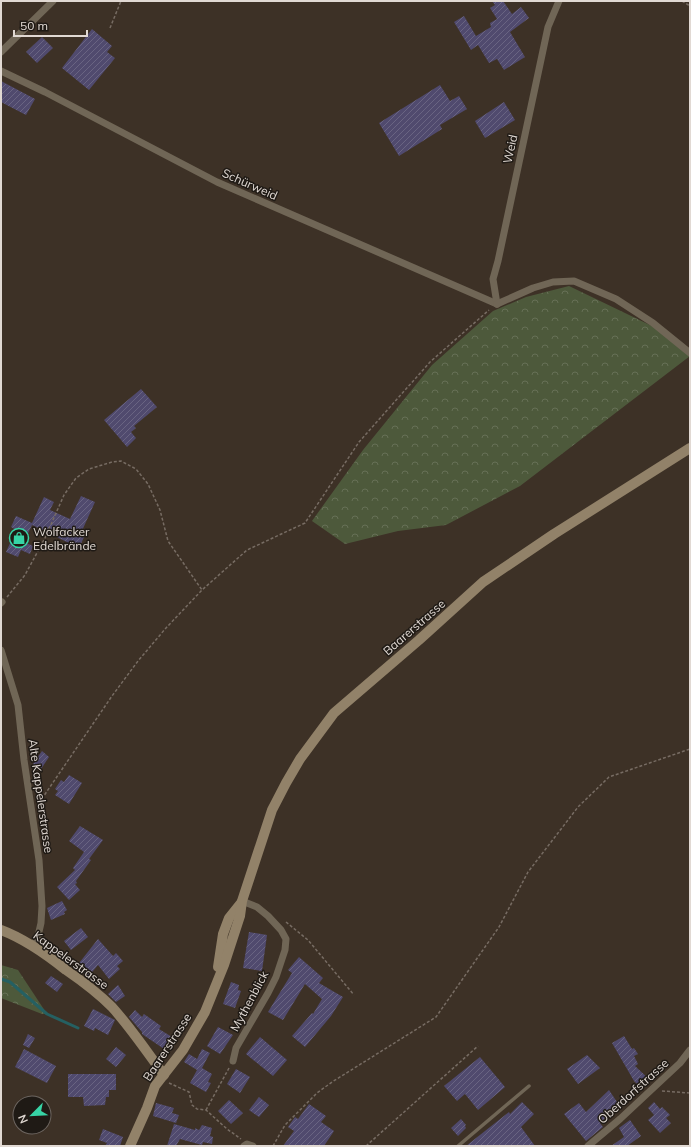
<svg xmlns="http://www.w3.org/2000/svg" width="691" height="1147" font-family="Mulish,sans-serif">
	<defs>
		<pattern id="forest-crowns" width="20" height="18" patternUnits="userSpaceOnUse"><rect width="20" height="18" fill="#4d593b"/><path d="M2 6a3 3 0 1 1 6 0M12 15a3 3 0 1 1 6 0" fill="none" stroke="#667056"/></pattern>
		<pattern id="building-hatch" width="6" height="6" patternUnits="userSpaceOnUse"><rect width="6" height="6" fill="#504a6e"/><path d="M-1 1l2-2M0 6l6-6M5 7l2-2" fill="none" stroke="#696482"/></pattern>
	</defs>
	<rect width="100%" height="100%" fill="#3d3126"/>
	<!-- forest -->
	<g fill="url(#forest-crowns)">
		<polygon points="569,286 654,327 690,356 520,486 446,525 398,531 345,544 312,521 363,450 432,365 493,311 526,297"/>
		<polygon points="1,965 18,970 47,1014 42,1014 1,998"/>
	</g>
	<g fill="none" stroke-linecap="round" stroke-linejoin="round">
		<!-- stream -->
		<polyline stroke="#256062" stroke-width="3" points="1,979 10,982 47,1014 78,1028"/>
	</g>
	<!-- building -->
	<g fill="url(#building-hatch)">
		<polygon points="492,1 503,1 512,14 521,7 529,18 510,32 525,57 504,70 497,59 489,63 478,45 471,50 454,22 464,16 476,36 491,27 490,23 497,19 490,8 495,5"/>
		<polygon points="92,29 112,46 107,52 115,58 89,90 62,68"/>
		<polygon points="42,37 53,48 37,63 26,52"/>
		<polygon points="1,81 35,99 26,115 1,102"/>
		<polygon points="440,85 450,101 459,96 467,109 440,125 442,129 399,156 379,123"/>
		<polygon points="504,102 515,120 485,138 475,121"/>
		<polygon points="141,389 157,407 134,426 136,428 131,432 136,438 127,447 104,420"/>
		<polygon points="81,496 95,502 81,533 85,535 79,548 32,525 24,542 33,546 30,554 21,550 18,557 6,552 16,530 11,527 16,516 32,523 44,497 54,502 50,510 70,519"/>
		<polygon points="42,751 49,757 41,769 33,764"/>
		<polygon points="69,775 82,783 69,804 55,795 58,791 55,789 61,780 64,782"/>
		<polygon points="80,826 103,840 89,859 91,860 76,881 77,883 75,884 80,890 69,900 57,887 75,870 73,868 84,852 69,841"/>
		<polygon points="62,901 67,910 64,912 65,914 51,920 47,908"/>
		<polygon points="81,928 88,937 71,950 64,941"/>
		<polygon points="249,932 267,935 262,971 243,968"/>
		<polygon points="98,939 113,956 116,953 123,961 117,966 120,969 109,979 98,965 88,977 76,967"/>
		<polygon points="299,957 323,978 319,983 343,997 331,1016 305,1047 292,1036 312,1013 313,1014 322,999 305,984 283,1020 268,1012 292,973 288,970"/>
		<polygon points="51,976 63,984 57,992 45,983"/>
		<polygon points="231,982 239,985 238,990 241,991 235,1008 223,1004"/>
		<polygon points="118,985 125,996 116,1002 108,994"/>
		<polygon points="93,1009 115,1020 108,1035 95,1028 94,1031 84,1026"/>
		<polygon points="135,1010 142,1017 144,1014 161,1026 159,1029 172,1037 164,1049 142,1034 142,1032 129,1017"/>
		<polygon points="218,1027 233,1035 220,1054 207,1046"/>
		<polygon points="28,1034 35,1038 29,1048 23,1045"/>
		<polygon points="624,1036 632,1049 634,1048 638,1054 634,1056 638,1064 635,1066 650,1080 642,1089 634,1081 612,1043"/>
		<polygon points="260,1037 287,1060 273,1076 246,1054"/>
		<polygon points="116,1047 126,1055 116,1067 106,1059"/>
		<polygon points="24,1049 56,1066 47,1083 15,1067"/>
		<polygon points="202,1049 210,1053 202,1068 212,1074 208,1082 211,1083 206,1092 190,1083 197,1070 184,1062 189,1054 197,1059"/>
		<polygon points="587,1055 600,1068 578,1084 567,1069"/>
		<polygon points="480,1057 505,1087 478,1110 465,1094 457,1101 444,1086"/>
		<polygon points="236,1069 250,1077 240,1093 227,1084"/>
		<polygon points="68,1074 116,1074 116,1090 109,1090 109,1097 106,1097 105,1105 84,1106 83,1097 68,1097"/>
		<polygon points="609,1090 619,1105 600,1123 603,1127 586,1141 564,1114 579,1103 586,1112"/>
		<polygon points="259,1097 269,1105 259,1117 249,1110"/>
		<polygon points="229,1100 243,1113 231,1124 218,1111"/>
		<polygon points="522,1102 534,1114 521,1127 535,1146 466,1146 509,1112 510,1114"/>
		<polygon points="654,1102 660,1109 662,1107 670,1115 666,1118 671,1123 660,1133 648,1120 654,1115 648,1108"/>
		<polygon points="156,1103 174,1108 172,1113 179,1115 176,1123 153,1116"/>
		<polygon points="309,1104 326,1116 321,1122 334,1131 324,1146 283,1146 294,1131 288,1127 295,1117 298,1119"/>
		<polygon points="461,1119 466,1125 465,1126 466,1128 458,1136 451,1128"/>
		<polygon points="630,1120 641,1136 627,1146 611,1146 624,1137 619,1128"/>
		<polygon points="174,1124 195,1130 195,1128 199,1130 202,1125 212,1128 210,1136 213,1137 212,1144 203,1142 202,1145 180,1139 176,1146 167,1146"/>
		<polygon points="103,1129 123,1137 120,1146 105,1146 107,1143 99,1140"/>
	</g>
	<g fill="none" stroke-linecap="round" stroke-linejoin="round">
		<!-- path -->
		<g stroke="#776c63" stroke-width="1.5" stroke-dasharray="3 2" stroke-linecap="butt">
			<polyline points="682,1 690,6"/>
			<polyline points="110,28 121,1"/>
			<polyline points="7,597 25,575 45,538 64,495 76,478 89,469 112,462 121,461 136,469 148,484 160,510 168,541 202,590"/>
			<polyline points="39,803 112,696 138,661 166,628 202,590 247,550 305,523 359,442 430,362 489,310"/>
			<polyline points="286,922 308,940 354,995"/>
			<polyline points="169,1083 189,1092 192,1105 197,1109 206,1110 227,1129 241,1139"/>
			<polyline points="662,1091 690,1093"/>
			<polyline points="206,1110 229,1068"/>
			<polyline points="273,1146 285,1125 317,1093 332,1082 436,1017 499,927 528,872 578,807 609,777 690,749"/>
			<polyline points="366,1146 478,1046"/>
		</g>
		<!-- lane -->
		<polyline stroke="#706656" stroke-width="3.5" points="458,1146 529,1086"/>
		<!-- street -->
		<g stroke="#706656" stroke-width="7">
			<polyline points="1,52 53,1"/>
			<polyline points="1,71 45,92 217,182 497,304"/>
			<polyline points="497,304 493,279 498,261 548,27 559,1"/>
			<polyline points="497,304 533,288 553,282 574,281 616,299 653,323 690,353"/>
			<polyline points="1,603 2,602"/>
			<polyline points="1,650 18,705 24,760 39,860 42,906 41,923 38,936 33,946"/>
			<polyline points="233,1061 236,1048 268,993 276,977 285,950 286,939 281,930 268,916 257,907 242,901"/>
			<polyline points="244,1146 247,1144 253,1146"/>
			<polyline points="588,1146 620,1119 680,1063 690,1050"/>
		</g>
		<!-- secondary -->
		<g stroke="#928269" stroke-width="10">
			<path d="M1,930C25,939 46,954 66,970C82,981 98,993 112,1007C131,1028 147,1052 164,1075"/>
			<polyline points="218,967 223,934 229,918 241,903"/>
			<polyline points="130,1146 147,1108 155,1086 183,1050 205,1012 224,965 240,916 242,901 272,810 286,783 300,759 334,713 419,640 483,582 554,534 690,448"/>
		</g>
	</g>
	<!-- icons -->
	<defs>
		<symbol id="shop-ring" viewBox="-11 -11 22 22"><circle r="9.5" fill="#1f1a15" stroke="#37d4a6" stroke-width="1.5"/><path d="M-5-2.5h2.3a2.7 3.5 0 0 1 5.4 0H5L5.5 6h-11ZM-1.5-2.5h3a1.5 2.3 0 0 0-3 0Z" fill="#37d4a6"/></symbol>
	</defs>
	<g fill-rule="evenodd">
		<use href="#shop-ring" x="8" y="527" width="22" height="22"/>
	</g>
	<g text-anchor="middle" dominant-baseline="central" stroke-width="3" stroke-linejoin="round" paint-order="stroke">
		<!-- street labels -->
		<g font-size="12" fill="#e1d9d3" stroke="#1f1a15">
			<text transform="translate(510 149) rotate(-78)">Weid</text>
			<text transform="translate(250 184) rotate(24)">Schürweid</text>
			<text transform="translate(414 627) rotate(-41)">Baarerstrasse</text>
			<text transform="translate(41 796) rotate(82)">Alte Kappelerstrasse</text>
			<text transform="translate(71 960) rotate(36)">Kappelerstrasse</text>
			<text transform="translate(249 1001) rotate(-62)">Mythenblick</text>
			<text transform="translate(167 1047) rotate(-57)">Baarerstrasse</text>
			<text transform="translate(633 1091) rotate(-42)">Oberdorfstrasse</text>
		</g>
		<!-- poi labels -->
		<g font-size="12" fill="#e1d9d3" stroke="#1f1a15" text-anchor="start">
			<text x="33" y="531">Wolfacker<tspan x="33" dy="14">Edelbrände</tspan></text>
		</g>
	</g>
	<!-- border -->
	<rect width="691" height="1147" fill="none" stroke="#e1d9d3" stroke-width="4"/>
	<!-- north arrow -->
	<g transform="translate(32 1115) rotate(246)"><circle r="19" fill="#1f1a15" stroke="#6d6661"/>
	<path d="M0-3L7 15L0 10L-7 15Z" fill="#37d4a6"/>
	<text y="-6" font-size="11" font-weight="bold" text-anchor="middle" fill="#e1d9d3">N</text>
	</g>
	<!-- scale -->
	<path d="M14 30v6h73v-6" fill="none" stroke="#e1d9d3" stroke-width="2"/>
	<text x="20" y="30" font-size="12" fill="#e1d9d3" stroke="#1f1a15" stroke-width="3" paint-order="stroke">50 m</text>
</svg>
